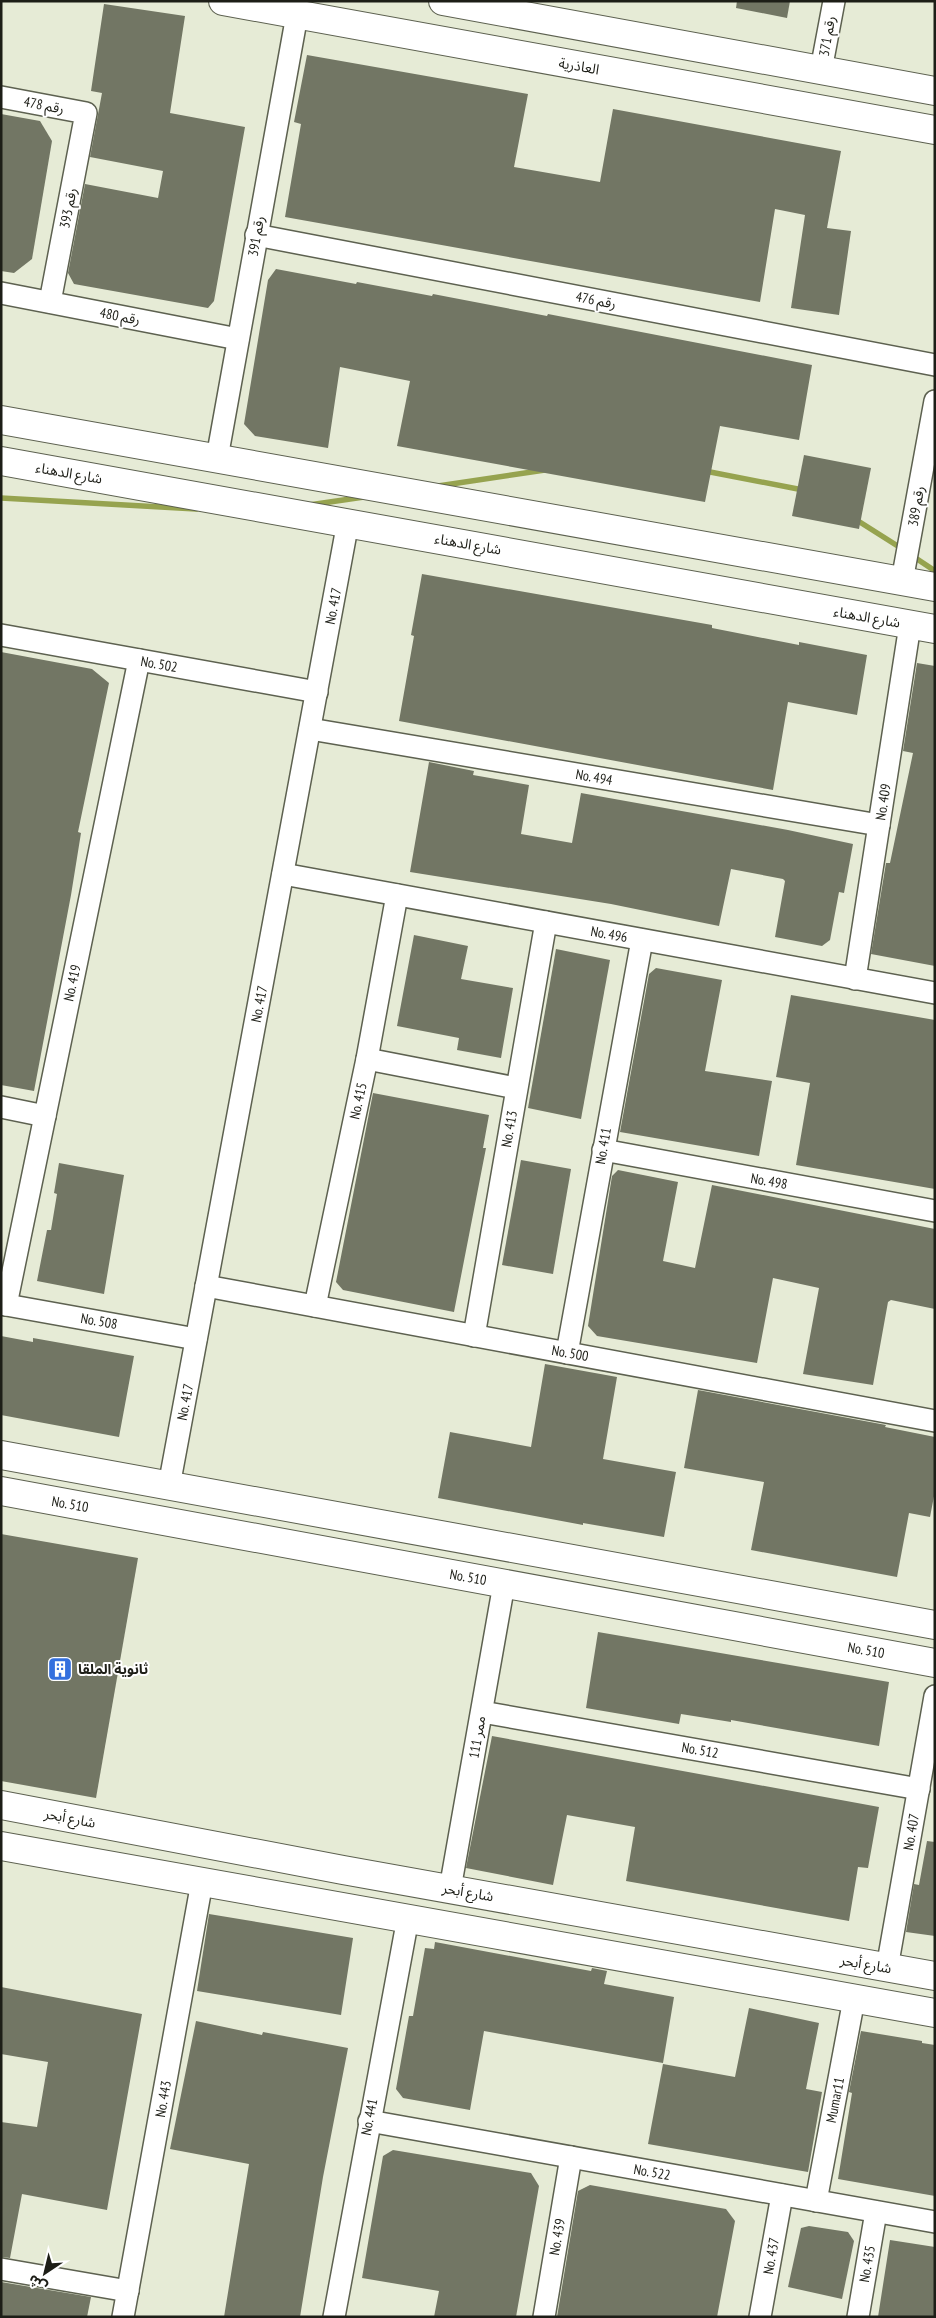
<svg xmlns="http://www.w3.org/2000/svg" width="936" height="2318" font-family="'PT Sans Narrow','Noto Sans Arabic',sans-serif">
	<rect width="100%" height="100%" fill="#e6ebd6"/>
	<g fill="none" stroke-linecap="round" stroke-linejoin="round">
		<!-- stream -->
		<g stroke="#96a34f" stroke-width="5.5">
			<polyline points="705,471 803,490"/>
			<polyline points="438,486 545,470"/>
			<polyline points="1,498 196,509"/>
			<polyline points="309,505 364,497"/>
			<polyline points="855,519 904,550"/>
			<polyline points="911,555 935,571"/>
		</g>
	</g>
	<!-- building -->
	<g fill="#727664">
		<polygon points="737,1 790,1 787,18 736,8"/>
		<polygon points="104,4 185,16 170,113 245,127 214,301 208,308 74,284 68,273 85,184 158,198 163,171 90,157 102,93 91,91"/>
		<polygon points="307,55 528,94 514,167 600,182 613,109 841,151 827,228 851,231 839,315 791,308 805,215 775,209 760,302 285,217 301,124 294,122"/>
		<polygon points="1,114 40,121 52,141 32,259 14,273 1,271"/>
		<polygon points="276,269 356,284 357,282 432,296 433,294 547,316 548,314 812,365 799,440 720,426 705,502 397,446 410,381 340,367 328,448 255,436 244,424 268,280"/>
		<polygon points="804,455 871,468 859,529 792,516"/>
		<polygon points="422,574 712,625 712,628 799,645 799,642 867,655 857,715 788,702 773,790 399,721 414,636 411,635"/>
		<polygon points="1,652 92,669 109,683 78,832 81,833 71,895 34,1091 1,1085"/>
		<polygon points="917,663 935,666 935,966 871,954 886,863 890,863 913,753 903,751"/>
		<polygon points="429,762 474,771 473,775 529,785 521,834 572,843 581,793 788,830 853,844 844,893 839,892 830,940 822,946 775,937 785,881 783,879 731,869 719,926 611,904 410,872"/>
		<polygon points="414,935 468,946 461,979 513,988 501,1058 457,1050 459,1038 397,1026"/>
		<polygon points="556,949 610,960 581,1119 528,1108"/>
		<polygon points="656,968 722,980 705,1071 772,1081 759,1156 620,1132 649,974"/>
		<polygon points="791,995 935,1020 935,1189 796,1165 810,1083 776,1077"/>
		<polygon points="373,1093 489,1115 483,1148 486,1148 454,1312 343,1290 336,1282"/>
		<polygon points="521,1160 571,1169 553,1274 502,1265"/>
		<polygon points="59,1163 124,1175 104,1294 37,1281 47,1230 51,1230 57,1194 54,1193"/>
		<polygon points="618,1170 678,1182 663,1261 695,1268 712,1185 935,1229 935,1309 891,1300 888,1302 873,1385 803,1374 819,1288 773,1278 757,1363 597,1336 588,1326 612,1176"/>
		<polygon points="1,1336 33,1342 33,1338 134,1356 119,1437 1,1415"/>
		<polygon points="545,1364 617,1377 603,1459 676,1472 664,1537 583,1523 583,1525 438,1498 450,1432 531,1447"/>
		<polygon points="698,1390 886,1425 885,1427 935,1437 935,1491 930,1517 909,1513 897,1577 751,1550 764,1482 684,1468"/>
		<polygon points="1,1534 138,1558 96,1798 1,1781"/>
		<polygon points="598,1632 889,1682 879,1746 731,1720 731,1722 681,1714 679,1724 586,1708"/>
		<polygon points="492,1736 879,1807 868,1868 858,1867 849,1921 626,1881 635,1827 567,1815 553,1885 466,1868"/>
		<polygon points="927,1841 935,1842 935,1936 906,1932 914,1884 919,1885"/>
		<polygon points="209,1914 353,1938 341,2015 197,1991"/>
		<polygon points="435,1942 591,1971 592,1968 607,1971 604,1984 674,1997 663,2063 484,2031 470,2110 403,2098 396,2089 409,2016 413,2016 425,1948 434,1949"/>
		<polygon points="1,1987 142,2014 107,2210 22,2194 10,2258 1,2257 1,2122 37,2127 48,2062 1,2054"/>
		<polygon points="749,2008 819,2023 806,2089 822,2092 808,2172 648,2144 663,2064 735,2077"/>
		<polygon points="196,2021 262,2035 263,2032 348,2048 323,2177 300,2317 224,2317 249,2164 170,2149"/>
		<polygon points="861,2031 922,2041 922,2043 935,2045 935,2196 838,2179 852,2093 849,2092"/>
		<polygon points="393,2150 531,2173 539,2186 516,2317 434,2317 439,2291 362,2278 383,2156"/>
		<polygon points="590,2185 726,2209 735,2221 717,2317 557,2317 578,2191"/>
		<polygon points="809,2226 848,2232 854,2241 842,2299 788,2287 801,2228"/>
		<polygon points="890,2240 935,2247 935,2317 878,2317"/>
		<polygon points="1,2282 91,2297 87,2317 1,2317"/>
	</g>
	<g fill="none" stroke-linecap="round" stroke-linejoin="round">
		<defs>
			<g id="minor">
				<polyline points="821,70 834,1"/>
				<polyline points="1,97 86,113 50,302"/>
				<polyline points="256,235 935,365"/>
				<polyline points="1,293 238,339"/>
				<polyline points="217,458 297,15"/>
				<polyline points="902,581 935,401"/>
				<polyline points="1,635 317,692"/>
				<polyline points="310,729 879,825"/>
				<polyline points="283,874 935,993"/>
				<polyline points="855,979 910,625"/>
				<polyline points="367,1059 516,1088"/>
				<polyline points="1,1107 45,1116"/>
				<polyline points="603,1150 935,1211"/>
				<polyline points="206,1286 935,1421"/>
				<polyline points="1,1304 196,1339"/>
				<polyline points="6,1305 139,660"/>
				<polyline points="315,1306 367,1059 397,895"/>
				<polyline points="474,1336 546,922"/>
				<polyline points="567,1353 642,940"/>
				<polyline points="169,1486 348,522"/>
				<polyline points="482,1712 919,1789"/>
				<polyline points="450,1889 504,1584"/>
				<polyline points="887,1968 935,1696"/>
				<polyline points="369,2121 935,2222"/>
				<polyline points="816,2201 854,1999"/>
				<polyline points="1,2269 128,2291"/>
				<polyline points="123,2317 202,1882"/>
				<polyline points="334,2317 408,1918"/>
				<polyline points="544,2317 571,2157"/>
				<polyline points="760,2317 782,2195"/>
				<polyline points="858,2317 876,2212"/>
			</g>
			<g id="tertiary">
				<polyline points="223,1 935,130"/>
				<polyline points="443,1 935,91"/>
				<polyline points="1,420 935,587"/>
				<polyline points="1,461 935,629"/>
				<polyline points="1,1455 935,1625"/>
				<polyline points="1,1491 935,1663"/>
				<polyline points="1,1805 343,1870 935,1976"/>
				<polyline points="1,1846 935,2013"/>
			</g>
		</defs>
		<!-- minor casing -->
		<use href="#minor" stroke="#5d6150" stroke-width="24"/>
		<!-- tertiary casing -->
		<use href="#tertiary" stroke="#5d6150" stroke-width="30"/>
		<!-- minor -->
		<use href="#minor" stroke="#fff" stroke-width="21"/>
		<!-- tertiary -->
		<use href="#tertiary" stroke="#fff" stroke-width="28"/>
	</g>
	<!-- icons -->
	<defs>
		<symbol id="building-square" viewBox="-11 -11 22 22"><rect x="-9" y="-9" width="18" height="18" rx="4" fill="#3470de" stroke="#fff"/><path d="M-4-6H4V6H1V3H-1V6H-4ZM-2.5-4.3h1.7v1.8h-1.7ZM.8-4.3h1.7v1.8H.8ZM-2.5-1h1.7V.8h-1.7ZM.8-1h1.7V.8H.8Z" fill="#fff"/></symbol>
	</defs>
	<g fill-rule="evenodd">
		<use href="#building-square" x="46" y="1655" width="28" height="28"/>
	</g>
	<g text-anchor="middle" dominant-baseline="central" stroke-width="4" stroke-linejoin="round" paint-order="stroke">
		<!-- street labels -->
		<g font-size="14" fill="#1d1e17" stroke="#fff">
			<text transform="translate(827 36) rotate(-80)">رقم 371</text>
			<text transform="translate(579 66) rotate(10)">العاذرية</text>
			<text transform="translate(44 105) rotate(11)">رقم 478</text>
			<text transform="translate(68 208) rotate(-79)">رقم 393</text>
			<text transform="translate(256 236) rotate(-80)">رقم 391</text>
			<text transform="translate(596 300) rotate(11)">رقم 476</text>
			<text transform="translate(120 316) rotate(11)">رقم 480</text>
			<text transform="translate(69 473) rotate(10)">شارع الدهناء</text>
			<text transform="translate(916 506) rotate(-80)">رقم 389</text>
			<text transform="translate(468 544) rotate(10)">شارع الدهناء</text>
			<text transform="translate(333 606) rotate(-79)">No. 417</text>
			<text transform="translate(867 617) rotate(10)">شارع الدهناء</text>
			<text transform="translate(159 664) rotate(10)">No. 502</text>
			<text transform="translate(594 777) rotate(10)">No. 494</text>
			<text transform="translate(883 802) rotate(-81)">No. 409</text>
			<text transform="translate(609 934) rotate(10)">No. 496</text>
			<text transform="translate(72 983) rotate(-78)">No. 419</text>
			<text transform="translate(259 1004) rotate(-79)">No. 417</text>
			<text transform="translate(358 1101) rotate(-78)">No. 415</text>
			<text transform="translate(509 1129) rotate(-80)">No. 413</text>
			<text transform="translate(603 1146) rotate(-80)">No. 411</text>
			<text transform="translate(769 1181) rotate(10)">No. 498</text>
			<text transform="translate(99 1321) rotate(10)">No. 508</text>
			<text transform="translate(570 1353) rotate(10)">No. 500</text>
			<text transform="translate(185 1402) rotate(-79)">No. 417</text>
			<text transform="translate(70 1504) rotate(10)">No. 510</text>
			<text transform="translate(468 1577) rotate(10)">No. 510</text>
			<text transform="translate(866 1650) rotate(10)">No. 510</text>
			<text transform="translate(477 1737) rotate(-80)">ممر 111</text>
			<text transform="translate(700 1750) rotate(10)">No. 512</text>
			<text transform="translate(70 1818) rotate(11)">شارع أبحر</text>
			<text transform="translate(911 1832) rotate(-80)">No. 407</text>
			<text transform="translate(468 1892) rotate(10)">شارع أبحر</text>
			<text transform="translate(866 1964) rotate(10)">شارع أبحر</text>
			<text transform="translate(163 2099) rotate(-80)">No. 443</text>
			<text transform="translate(835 2100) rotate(-79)">Mumar11</text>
			<text transform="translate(369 2117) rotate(-79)">No. 441</text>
			<text transform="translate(652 2172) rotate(10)">No. 522</text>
			<text transform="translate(557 2237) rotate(-80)">No. 439</text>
			<text transform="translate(771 2256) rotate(-80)">No. 437</text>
			<text transform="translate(867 2264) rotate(-80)">No. 435</text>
		</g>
		<!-- poi labels -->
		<g font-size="14" font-weight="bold" fill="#1d1e17" stroke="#fff" text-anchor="start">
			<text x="78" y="1669">ثانوية الملقا</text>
		</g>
	</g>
	<!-- border -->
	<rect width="936" height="2318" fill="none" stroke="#1d1e17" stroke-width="5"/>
	<!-- north arrow -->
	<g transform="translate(45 2273) rotate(215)" stroke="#ffffff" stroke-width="4" paint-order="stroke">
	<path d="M0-4L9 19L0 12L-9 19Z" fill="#1d1e17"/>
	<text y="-8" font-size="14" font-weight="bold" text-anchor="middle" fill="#1d1e17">ش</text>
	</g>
</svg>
